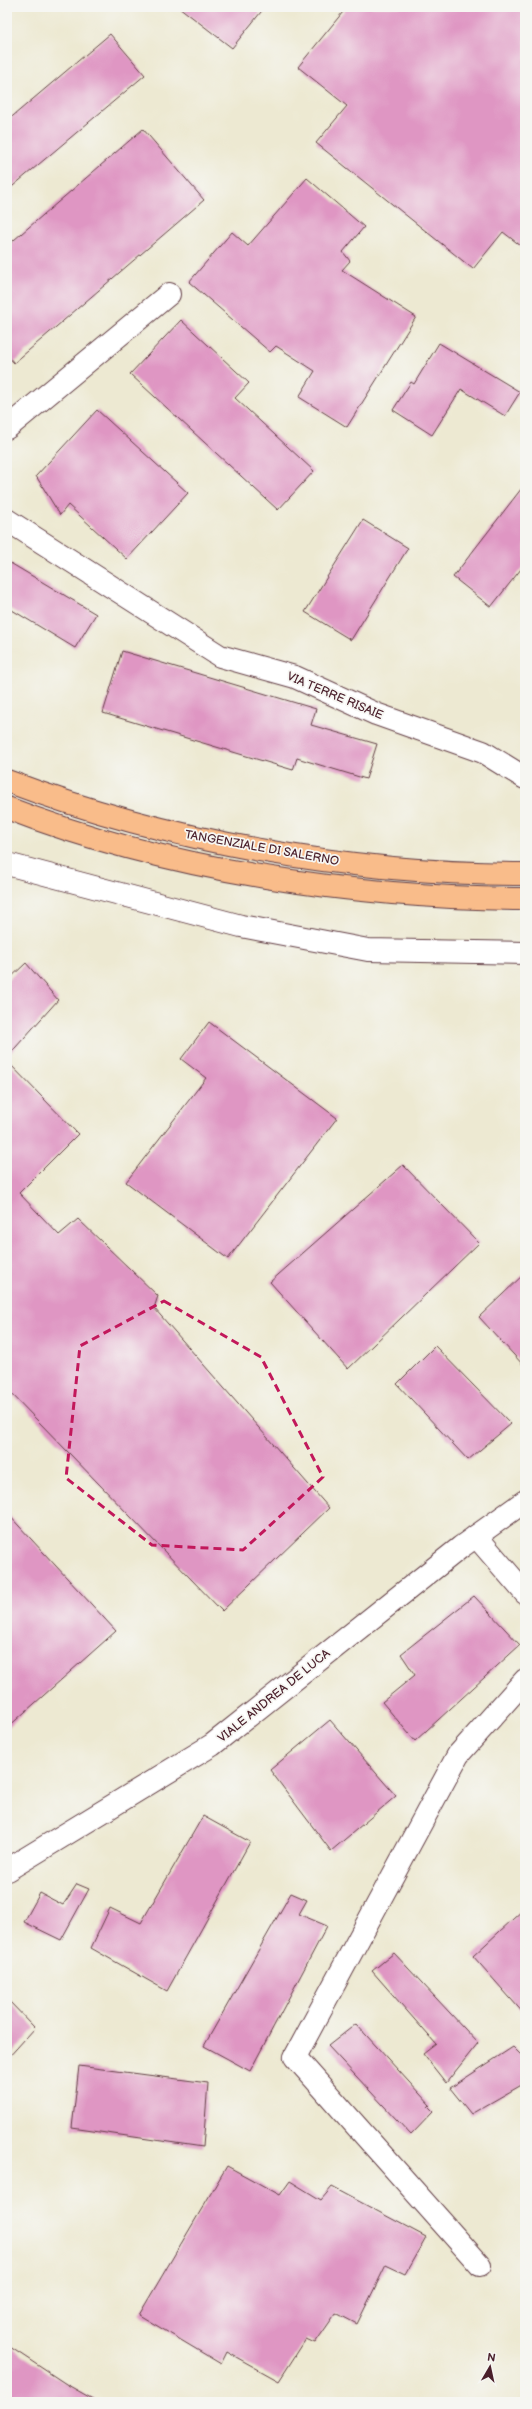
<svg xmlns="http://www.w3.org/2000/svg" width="532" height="2409" font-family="'Balsamiq Sans',sans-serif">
	<rect width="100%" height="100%" fill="#f6f6f2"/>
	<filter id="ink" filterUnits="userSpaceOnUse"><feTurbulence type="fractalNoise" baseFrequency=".025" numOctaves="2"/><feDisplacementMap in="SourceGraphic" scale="8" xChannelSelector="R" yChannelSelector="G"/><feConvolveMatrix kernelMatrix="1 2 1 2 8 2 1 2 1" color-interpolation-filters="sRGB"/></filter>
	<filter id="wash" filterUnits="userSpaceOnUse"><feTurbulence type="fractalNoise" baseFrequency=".012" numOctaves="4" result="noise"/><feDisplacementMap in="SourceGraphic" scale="16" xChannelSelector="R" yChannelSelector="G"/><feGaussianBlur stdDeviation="0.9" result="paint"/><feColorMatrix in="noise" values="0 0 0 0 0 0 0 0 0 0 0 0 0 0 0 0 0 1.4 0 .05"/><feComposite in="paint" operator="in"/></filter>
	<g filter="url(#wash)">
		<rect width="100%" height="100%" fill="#ede9d2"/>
		<g id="blocks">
			<!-- building -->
			<g fill="#df96c3">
				<polygon points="179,7 265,7 232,48"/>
				<polygon points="347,7 525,7 525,249 503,232 473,269 316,143 347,106 298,67"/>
				<polygon points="110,34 145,75 7,191 7,121"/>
				<polygon points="143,129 204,200 14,363 7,355 7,246"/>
				<polygon points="307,178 364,227 343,252 350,261 342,270 416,317 347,427 299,397 315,371 276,346 270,352 189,282 232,232 248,246"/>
				<polygon points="181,320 249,383 235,398 314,471 278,510 130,374"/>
				<polygon points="439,343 520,392 505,416 461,389 432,435 393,410 411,382 414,384"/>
				<polygon points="97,410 188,493 127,559 68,505 60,515 36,476"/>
				<polygon points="525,484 525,564 491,607 453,577"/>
				<polygon points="363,520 408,548 351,640 305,612"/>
				<polygon points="7,561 96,614 75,648 7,607"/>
				<polygon points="122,651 316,709 311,725 377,744 366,779 297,758 293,770 103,713"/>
				<polygon points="26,963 58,1000 7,1057 7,981"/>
				<polygon points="209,1022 337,1118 228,1259 126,1182 206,1078 181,1059"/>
				<polygon points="7,1061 78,1134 19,1193 59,1235 78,1219 158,1296 154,1308 329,1508 222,1611 7,1389"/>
				<polygon points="403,1165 479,1243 348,1369 270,1282"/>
				<polygon points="525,1273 525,1367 479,1317"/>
				<polygon points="435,1346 511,1424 468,1460 397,1384"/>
				<polygon points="7,1513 116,1631 7,1728"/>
				<polygon points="474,1596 520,1645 415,1741 382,1702 415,1675 401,1654"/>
				<polygon points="330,1720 396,1796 331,1851 270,1770"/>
				<polygon points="203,1816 250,1842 167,1991 91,1948 110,1908 141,1923"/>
				<polygon points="77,1884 89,1889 61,1940 24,1922 40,1893 63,1905"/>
				<polygon points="291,1893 307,1900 299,1914 327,1926 250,2071 204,2046"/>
				<polygon points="525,1908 525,2015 473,1956"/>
				<polygon points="394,1953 478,2043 446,2083 423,2054 436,2044 372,1971"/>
				<polygon points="7,1999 35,2028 7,2059"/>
				<polygon points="356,2024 430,2105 428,2107 433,2112 411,2135 328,2046"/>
				<polygon points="513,2047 525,2059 525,2083 471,2114 450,2088"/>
				<polygon points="79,2066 208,2083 203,2147 72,2128"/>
				<polygon points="227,2166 280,2195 290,2181 321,2200 332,2187 426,2237 405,2274 386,2265 357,2324 336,2313 315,2343 306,2339 279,2381 227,2352 221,2364 139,2315"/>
				<polygon points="7,2345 66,2384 98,2402 7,2402"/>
			</g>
		</g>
	</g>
	<g filter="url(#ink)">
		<use href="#blocks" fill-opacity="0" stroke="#623d44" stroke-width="1"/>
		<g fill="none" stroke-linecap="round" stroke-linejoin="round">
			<defs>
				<g id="minor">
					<polyline points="7,428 169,294"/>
					<polyline points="7,520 220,656 295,677 376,714 483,752 525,778"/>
					<polyline points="7,864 241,926 368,950 525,953"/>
					<polyline points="476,1536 525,1593"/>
					<polyline points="7,1870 212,1745 461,1547 525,1501"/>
					<polyline points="480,2265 295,2057 458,1755 525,1680"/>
				</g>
				<g id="highway">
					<path d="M7,781C169,842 352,874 525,874"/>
					<path d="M7,808C167,870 354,898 525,899"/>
				</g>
			</defs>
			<!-- minor casing -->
			<use href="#minor" stroke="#623d44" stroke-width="24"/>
			<!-- highway casing -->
			<use href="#highway" stroke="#623d44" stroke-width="24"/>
			<!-- minor -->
			<use href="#minor" stroke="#fff" stroke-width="22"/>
			<!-- highway -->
			<use href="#highway" stroke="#f9bc8a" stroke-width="22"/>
		</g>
	</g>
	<!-- marked area -->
	<path fill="none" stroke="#c2185b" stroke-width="3" stroke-dasharray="8 5" stroke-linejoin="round" d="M164,1301L261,1357L323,1477L243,1550L152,1545L66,1478L80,1346Z"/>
	<g text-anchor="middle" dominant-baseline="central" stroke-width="3.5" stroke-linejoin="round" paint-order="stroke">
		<!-- street labels -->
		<g font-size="12" fill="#4a1f2b" stroke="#f6f6f2">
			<text transform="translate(335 696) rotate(23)">VIA TERRE RISAIE</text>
			<text transform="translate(262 848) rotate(10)">TANGENZIALE DI SALERNO</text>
			<text transform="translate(274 1696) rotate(-39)">VIALE ANDREA DE LUCA</text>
		</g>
	</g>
	<!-- margin -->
	<rect width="532" height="2409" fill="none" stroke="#f6f6f2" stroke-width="24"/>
	<!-- north arrow -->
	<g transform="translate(490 2367) rotate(9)" stroke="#f6f6f2" stroke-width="3" paint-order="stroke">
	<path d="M0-3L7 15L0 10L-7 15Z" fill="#4a1f2b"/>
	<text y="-6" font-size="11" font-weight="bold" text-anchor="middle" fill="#4a1f2b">N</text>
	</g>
</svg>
